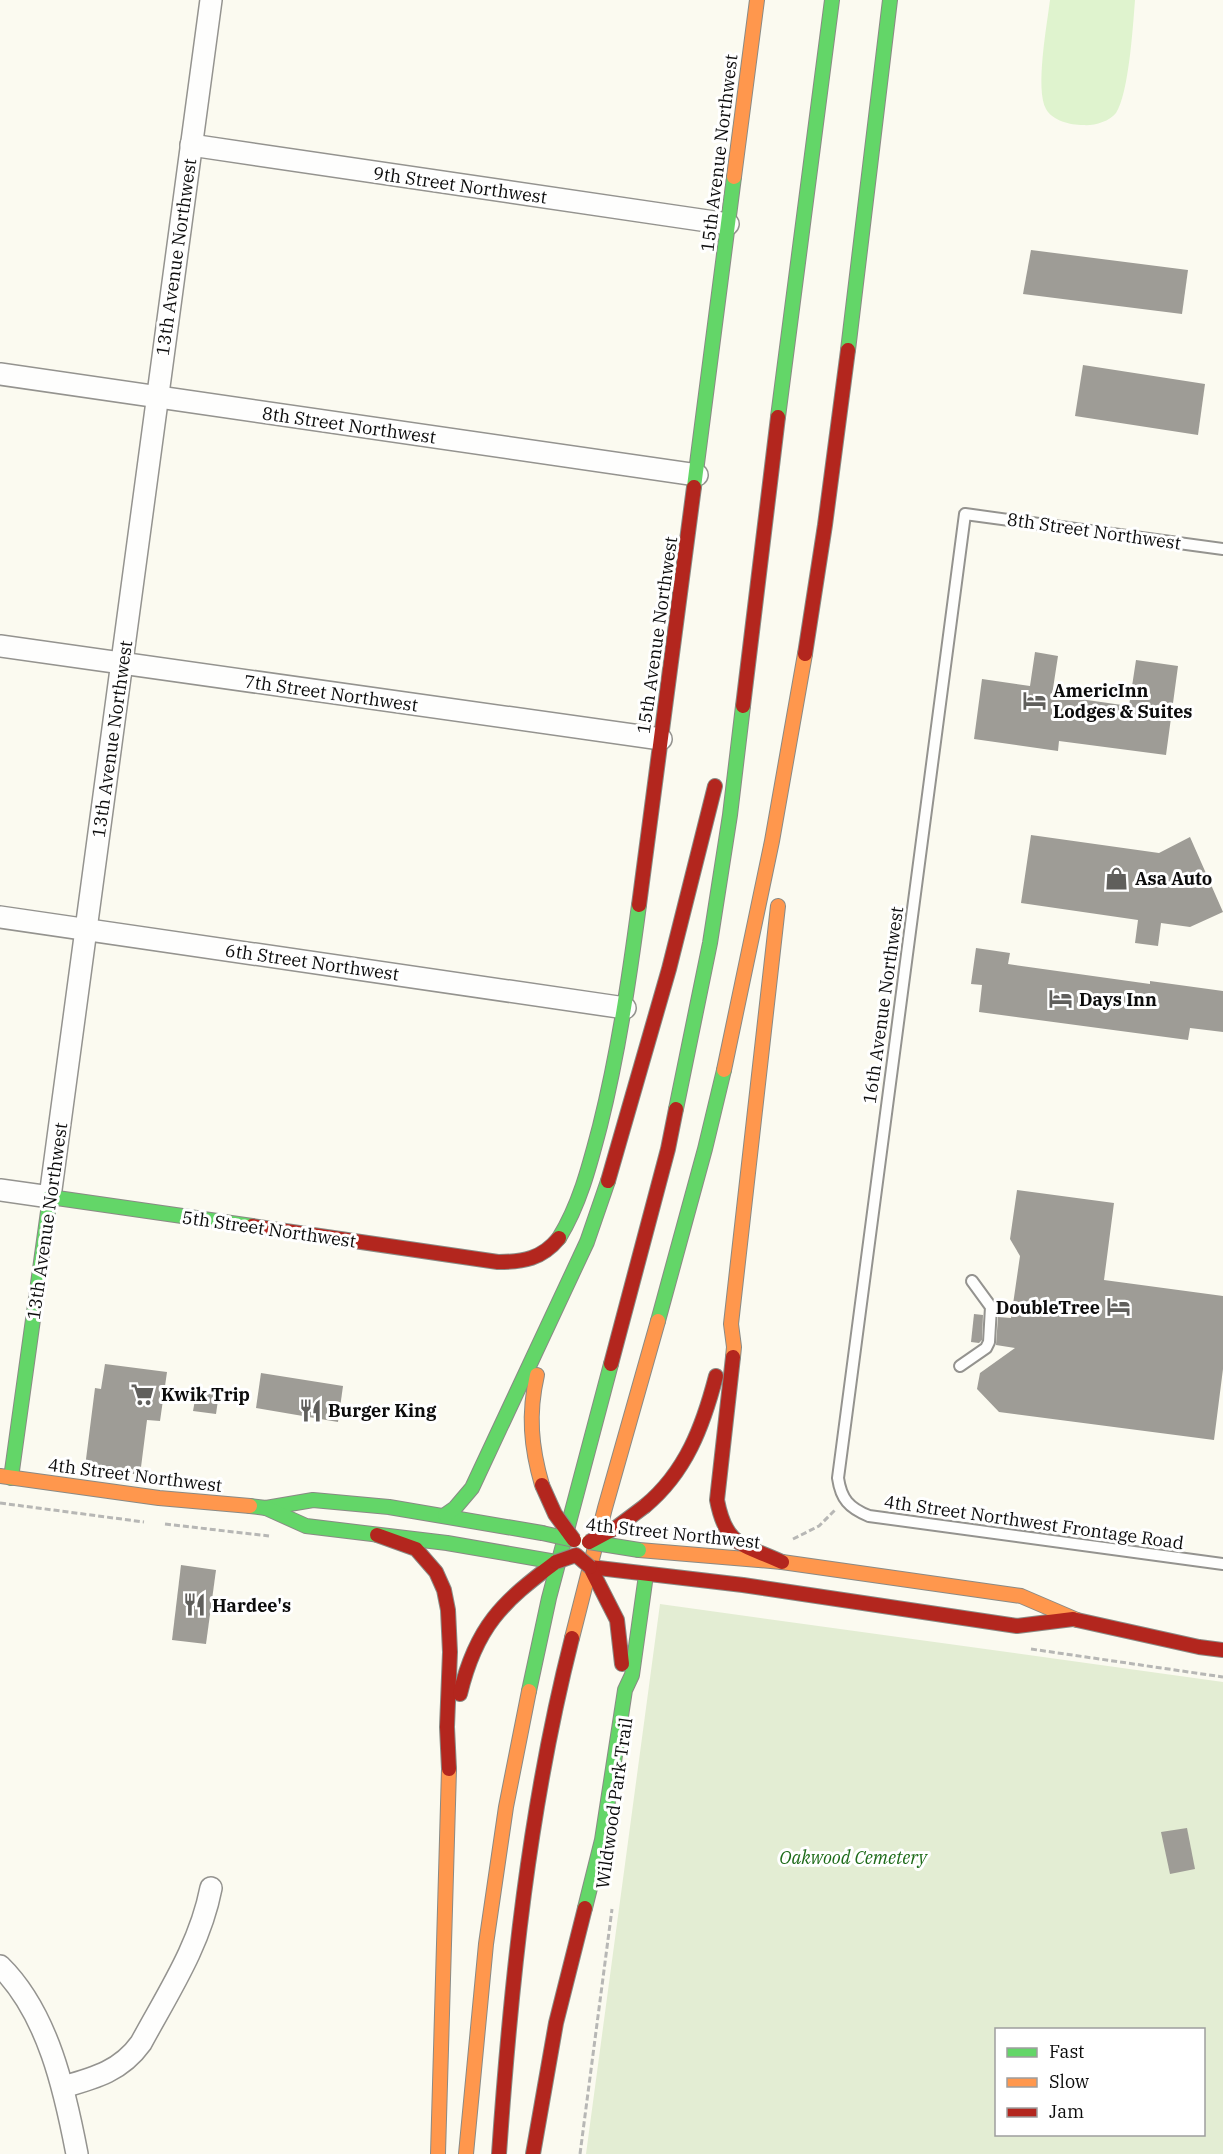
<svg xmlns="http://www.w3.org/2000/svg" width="1223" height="2154" font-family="'IBM Plex Serif',serif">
	<rect width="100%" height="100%" fill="#fbfaf0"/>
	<!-- green -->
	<path fill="#dff3ce" d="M1050,0H1135C1133,25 1129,93 1116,113C1109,122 1093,126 1083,125C1070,125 1053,121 1046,109C1035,89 1047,25 1050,0Z"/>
	<!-- cemetery -->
	<path fill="#e3edd3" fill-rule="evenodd" d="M660,1604L1223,1682V2154H586ZM996,2030H1204V2134H996Z"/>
	<!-- building -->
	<g fill="#9e9c96">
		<polygon points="1031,250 1188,270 1182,314 1023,294"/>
		<polygon points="1083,365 1205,384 1198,435 1075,416"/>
		<polygon points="1035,652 1058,656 1052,695 1129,706 1136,660 1178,666 1166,755 1059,741 1058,751 974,739 982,679 1030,686"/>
		<polygon points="1031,835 1159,853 1190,837 1223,912 1190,927 1161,923 1158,946 1135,943 1138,920 1021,903"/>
		<polygon points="976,948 1010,953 1008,964 1150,984 1150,981 1223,991 1223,1032 1190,1028 1188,1040 979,1012 982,985 971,984"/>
		<polygon points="1017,1190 1114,1203 1104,1280 1223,1296 1223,1369 1214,1440 999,1412 977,1389 980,1373 1015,1348 996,1345 998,1317 1011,1318 1020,1256 1010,1239"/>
		<polygon points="974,1314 983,1315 982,1340 979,1343 971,1342"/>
		<polygon points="105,1364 167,1372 160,1421 147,1420 140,1475 85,1467 95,1388 101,1389"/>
		<polygon points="261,1373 343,1386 338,1422 256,1408"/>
		<polygon points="197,1389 219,1393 216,1414 193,1411"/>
		<polygon points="181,1565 216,1570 206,1644 172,1640"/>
		<polygon points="1187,1828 1195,1869 1170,1874 1161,1832"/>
	</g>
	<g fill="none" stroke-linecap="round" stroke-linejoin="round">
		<defs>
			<g id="lane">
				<path d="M1223,549L965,514L838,1478C841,1499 849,1508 869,1516L1223,1564"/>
				<polyline points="960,1366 986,1348 989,1342 991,1307 972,1281"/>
			</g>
			<g id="street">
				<polyline points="191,145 728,224"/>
				<polyline points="0,374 697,475"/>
				<polyline points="0,646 661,739"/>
				<polyline points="0,917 625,1008"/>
				<polyline points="0,1190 50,1197 211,0"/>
				<path d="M0,1966C48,2013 65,2091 77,2154"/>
				<path d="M63,2087C95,2078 121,2071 141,2043C168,1993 200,1945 211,1888"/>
			</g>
			<g id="fast">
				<polyline points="848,350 890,0"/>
				<polyline points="778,417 832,0"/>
				<polyline points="694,487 734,177"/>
				<polyline points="676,1109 710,943 730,815 743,706"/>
				<path d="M559,1238C580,1204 590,1164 600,1126C618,1054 629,980 639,905"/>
				<polyline points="658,1321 705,1149 724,1070"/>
				<polyline points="11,1478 50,1197 252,1226"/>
				<polyline points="250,1506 266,1508 313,1500 389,1507 542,1533"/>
				<polyline points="266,1508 306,1526 447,1543 556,1562"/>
				<polyline points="445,1515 455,1508 472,1488 587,1242 608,1181"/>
				<polyline points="529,1691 549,1598 611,1364"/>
				<polyline points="585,1908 602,1840 625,1690 632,1675 646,1575"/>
			</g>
			<g id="slow">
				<polyline points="734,177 757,0"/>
				<polyline points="724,1070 772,841 805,654"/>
				<polyline points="733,1357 734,1347 731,1324 778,906"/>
				<path d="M537,1375C528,1414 531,1447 542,1485"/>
				<polyline points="0,1476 159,1498 250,1506"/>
				<polyline points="639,1550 782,1562 1021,1596 1077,1620"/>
				<polyline points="572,1638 605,1508 658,1321"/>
				<polyline points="438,2154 449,1769"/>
				<polyline points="466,2154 486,1944 506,1807 529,1691"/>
			</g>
			<g id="jam">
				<polyline points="805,654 825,525 848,350"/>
				<polyline points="743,706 778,417"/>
				<polyline points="639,905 694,487"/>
				<polyline points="608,1181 669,969 715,786"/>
				<path d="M252,1226L498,1262C523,1262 542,1259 559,1238"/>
				<path d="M733,1357L717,1500C726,1547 743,1544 782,1562"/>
				<polyline points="611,1364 668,1149 676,1109"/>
				<path d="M645,1506C686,1472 703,1426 716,1376"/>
				<polyline points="377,1535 416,1549 436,1572 444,1590 448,1610 450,1652 447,1727 449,1769"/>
				<polyline points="590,1567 743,1585 1017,1626 1073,1619"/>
				<polyline points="590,1567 617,1620 622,1664"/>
				<polyline points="1077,1620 1199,1647 1223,1650"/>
				<path d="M460,1694C476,1627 502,1602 556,1562"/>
				<path d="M499,2154C511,1981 529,1807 572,1638"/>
				<polyline points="533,2154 556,2023 585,1908"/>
			</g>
		</defs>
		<!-- lane casing -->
		<use href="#lane" stroke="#94938f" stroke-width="14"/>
		<!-- street casing -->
		<use href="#street" stroke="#94938f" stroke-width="24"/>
		<!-- fast casing -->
		<use href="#fast" stroke="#8a8a85" stroke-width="16"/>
		<!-- slow casing -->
		<use href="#slow" stroke="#8a8a85" stroke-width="16"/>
		<!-- jam casing -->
		<use href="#jam" stroke="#8a8a85" stroke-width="16"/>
		<!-- path -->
		<g stroke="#b7b7b5" stroke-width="3" stroke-dasharray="6 3" stroke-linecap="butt">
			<polyline points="0,1503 144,1522"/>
			<polyline points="165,1524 269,1536"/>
			<polyline points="793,1539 819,1526 836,1509"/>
			<polyline points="1031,1649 1223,1677"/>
			<polyline points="580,2154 612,1909"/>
		</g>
		<!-- lane -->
		<use href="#lane" stroke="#fefefd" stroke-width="10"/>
		<!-- street -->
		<use href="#street" stroke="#fefefd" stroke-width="21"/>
		<!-- fast -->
		<use href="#fast" stroke="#63d668" stroke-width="14"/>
		<!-- slow -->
		<use href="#slow" stroke="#ff974d" stroke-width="14"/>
		<!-- jam -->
		<use href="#jam" stroke="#b3261e" stroke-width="14"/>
		<defs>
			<g id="fast-bridge">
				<polyline points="542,1533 574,1540"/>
				<polyline points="589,1542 639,1550"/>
			</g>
			<g id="jam-bridge">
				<polyline points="542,1485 555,1514 574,1540"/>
				<polyline points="589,1542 617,1527 645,1506"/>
				<polyline points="556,1562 576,1555 590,1567"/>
			</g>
		</defs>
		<!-- fast-bridge casing -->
		<use href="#fast-bridge" stroke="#8a8a85" stroke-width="16" stroke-linecap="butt"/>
		<!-- jam-bridge casing -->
		<use href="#jam-bridge" stroke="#8a8a85" stroke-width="16" stroke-linecap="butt"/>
		<!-- fast-bridge -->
		<use href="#fast-bridge" stroke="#63d668" stroke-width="14"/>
		<!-- jam-bridge -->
		<use href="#jam-bridge" stroke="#b3261e" stroke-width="14"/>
	</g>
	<!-- icons -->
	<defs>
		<symbol id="hotel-bare" viewBox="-9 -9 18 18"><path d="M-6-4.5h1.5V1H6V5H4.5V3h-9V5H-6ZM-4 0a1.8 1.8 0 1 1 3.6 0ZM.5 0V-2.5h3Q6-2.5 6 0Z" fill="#605f5c" stroke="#fff" stroke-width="2.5" paint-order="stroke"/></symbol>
		<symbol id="shop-bare" viewBox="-9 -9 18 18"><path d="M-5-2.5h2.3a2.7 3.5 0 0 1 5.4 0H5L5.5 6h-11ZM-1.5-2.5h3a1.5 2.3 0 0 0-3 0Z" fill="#605f5c" stroke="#fff" stroke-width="2.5" paint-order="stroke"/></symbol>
		<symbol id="supermarket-bare" viewBox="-9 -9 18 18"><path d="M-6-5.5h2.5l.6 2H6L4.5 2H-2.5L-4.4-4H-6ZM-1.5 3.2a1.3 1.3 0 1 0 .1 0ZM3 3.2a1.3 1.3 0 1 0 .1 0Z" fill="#605f5c" stroke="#fff" stroke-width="2.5" paint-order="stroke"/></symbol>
		<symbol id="restaurant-bare" viewBox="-9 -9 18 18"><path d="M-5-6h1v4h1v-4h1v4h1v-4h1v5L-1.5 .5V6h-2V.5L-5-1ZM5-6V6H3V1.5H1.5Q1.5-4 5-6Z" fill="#605f5c" stroke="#fff" stroke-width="2.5" paint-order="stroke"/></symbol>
	</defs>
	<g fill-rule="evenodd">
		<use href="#hotel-bare" x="1018" y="684" width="33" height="33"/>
		<use href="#shop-bare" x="1100" y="862" width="33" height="33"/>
		<use href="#hotel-bare" x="1044" y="982" width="33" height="33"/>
		<use href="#hotel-bare" x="1102" y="1290" width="33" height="33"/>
		<use href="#supermarket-bare" x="126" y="1378" width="33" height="33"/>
		<use href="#restaurant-bare" x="294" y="1394" width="33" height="33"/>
		<use href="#restaurant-bare" x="178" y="1588" width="33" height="33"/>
	</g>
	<g text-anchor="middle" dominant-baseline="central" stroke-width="6" stroke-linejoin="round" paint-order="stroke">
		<!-- street labels -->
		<g font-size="18" fill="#0c0c0c" stroke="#fff">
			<text transform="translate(719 153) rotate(-83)">15th Avenue Northwest</text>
			<text transform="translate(460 185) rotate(8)">9th Street Northwest</text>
			<text transform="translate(176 257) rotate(-82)">13th Avenue Northwest</text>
			<text transform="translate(349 425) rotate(8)">8th Street Northwest</text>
			<text transform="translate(1094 531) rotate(8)">8th Street Northwest</text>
			<text transform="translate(657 635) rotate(-82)">15th Avenue Northwest</text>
			<text transform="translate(331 693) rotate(8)">7th Street Northwest</text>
			<text transform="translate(112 739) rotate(-82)">13th Avenue Northwest</text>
			<text transform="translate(312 962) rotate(8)">6th Street Northwest</text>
			<text transform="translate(883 1005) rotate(-82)">16th Avenue Northwest</text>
			<text transform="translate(47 1221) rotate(-82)">13th Avenue Northwest</text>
			<text transform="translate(269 1229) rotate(8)">5th Street Northwest</text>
			<text transform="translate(135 1475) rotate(7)">4th Street Northwest</text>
			<text transform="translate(1034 1522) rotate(8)">4th Street Northwest Frontage Road</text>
			<text transform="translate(673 1533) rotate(6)">4th Street Northwest</text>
			<text transform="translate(614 1803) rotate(-82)">Wildwood Park Trail</text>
		</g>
		<!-- poi labels -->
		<g font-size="18" font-weight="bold" fill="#0c0c0c" stroke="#fff" text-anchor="start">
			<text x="1053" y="690">AmericInn<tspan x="1053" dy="21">Lodges &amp; Suites</tspan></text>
			<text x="1135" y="878">Asa Auto</text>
			<text x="1079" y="999">Days Inn</text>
			<text x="1100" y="1307" text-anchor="end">DoubleTree</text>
			<text x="161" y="1394">Kwik Trip</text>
			<text x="328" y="1410">Burger King</text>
			<text x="212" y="1605">Hardee's</text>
		</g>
		<!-- park labels -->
		<g font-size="18" font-style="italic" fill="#1c6a17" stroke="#fff">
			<text x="853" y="1857">Oakwood Cemetery</text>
		</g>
	</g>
	<!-- legend -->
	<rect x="995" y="2028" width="210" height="108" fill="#ffffff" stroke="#9e9e9e" stroke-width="1.5"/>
	<rect x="1007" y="2048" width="30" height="9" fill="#63d668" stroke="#9e9e9e" stroke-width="1.5"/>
	<text x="1049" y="2058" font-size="18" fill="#0c0c0c">Fast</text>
	<rect x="1007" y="2078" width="30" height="9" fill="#ff974d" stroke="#9e9e9e" stroke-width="1.5"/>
	<text x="1049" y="2088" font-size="18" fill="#0c0c0c">Slow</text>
	<rect x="1007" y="2108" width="30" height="9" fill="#b3261e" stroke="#9e9e9e" stroke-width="1.5"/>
	<text x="1049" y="2118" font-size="18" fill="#0c0c0c">Jam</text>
</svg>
